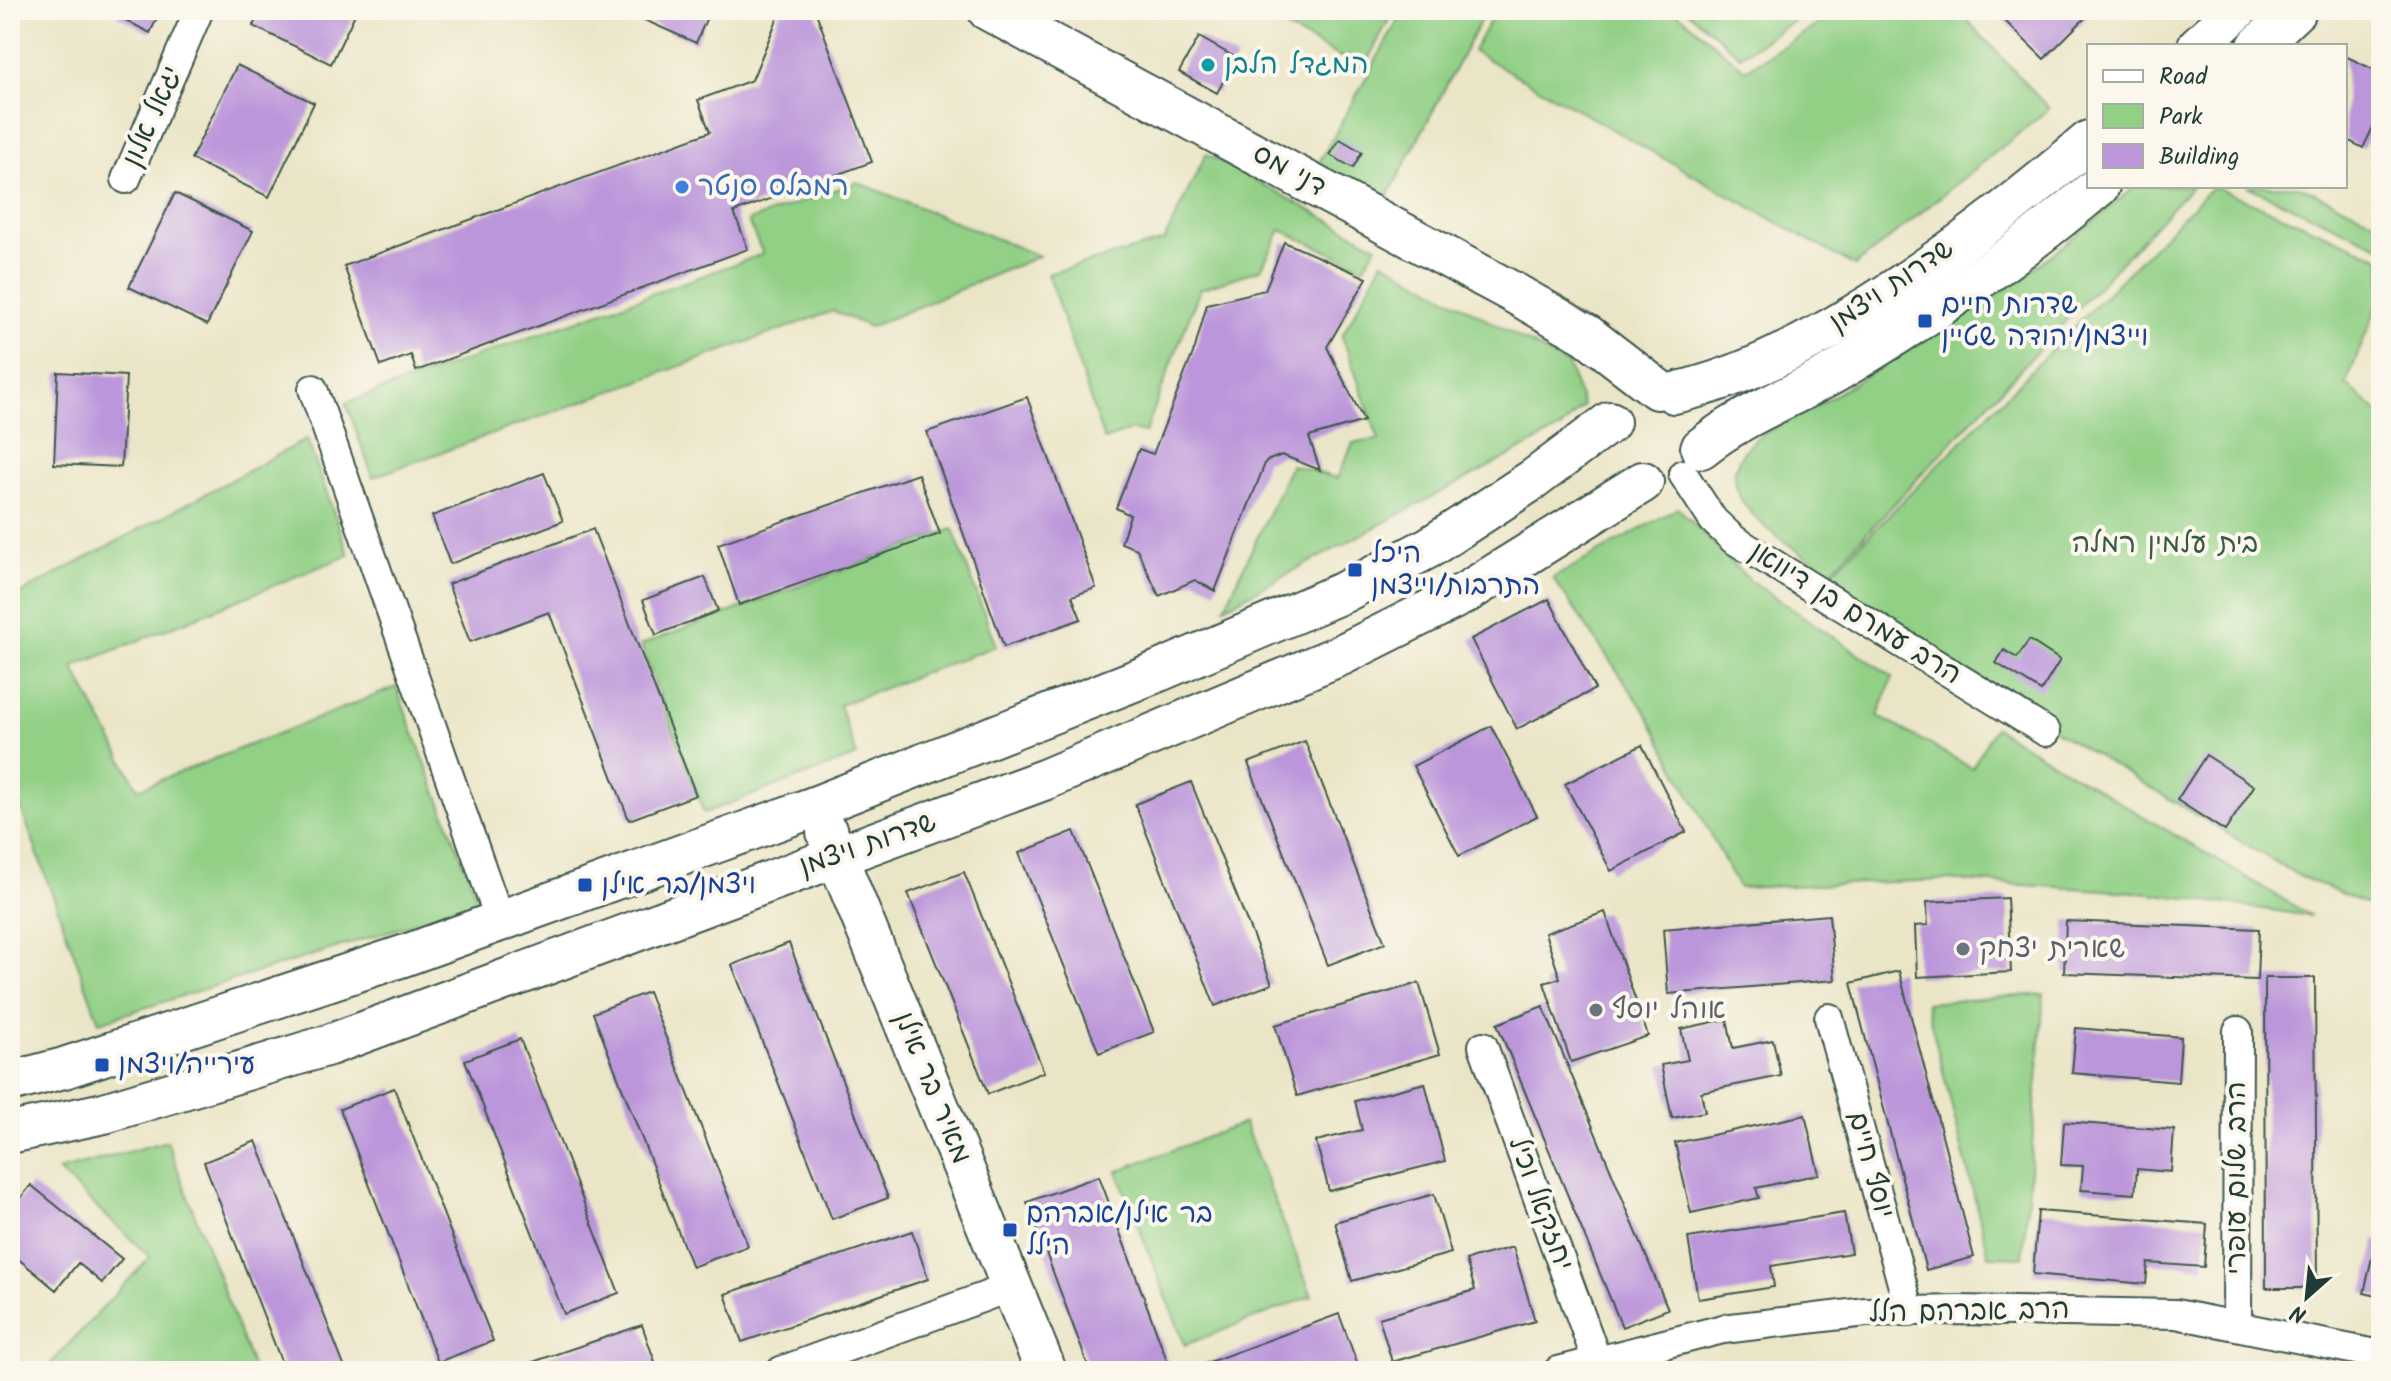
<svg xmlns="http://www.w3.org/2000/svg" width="2391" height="1381" font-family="Kalam,'Playpen Sans Hebrew',sans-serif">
	<rect width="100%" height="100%" fill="#fbf7ec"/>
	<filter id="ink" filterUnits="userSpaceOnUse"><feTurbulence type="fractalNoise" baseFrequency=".0125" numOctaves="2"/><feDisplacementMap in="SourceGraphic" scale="16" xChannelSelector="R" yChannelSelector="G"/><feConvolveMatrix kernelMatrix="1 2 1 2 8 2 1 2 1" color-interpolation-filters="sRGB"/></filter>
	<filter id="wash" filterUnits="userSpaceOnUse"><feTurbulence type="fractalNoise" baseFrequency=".006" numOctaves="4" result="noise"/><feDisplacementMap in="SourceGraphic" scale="32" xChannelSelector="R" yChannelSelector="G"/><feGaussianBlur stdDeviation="1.8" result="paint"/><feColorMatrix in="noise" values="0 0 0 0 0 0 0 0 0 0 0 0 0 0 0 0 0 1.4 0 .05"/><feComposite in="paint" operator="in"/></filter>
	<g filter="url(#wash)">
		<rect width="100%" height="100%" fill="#ebe5c7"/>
		<!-- green -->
		<g fill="#92d086" stroke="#58865d" stroke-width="2">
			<polygon points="1252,10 1394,10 1363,69"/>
			<polygon points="1404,10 1486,10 1385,202 1318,164"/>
			<polygon points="1496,10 1674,10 1745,70 1841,10 1958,10 2049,109 1855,266 1473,51"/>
			<polygon points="1686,10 1810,10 1740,56"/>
			<polygon points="1206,154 1377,246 1363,267 1281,230 1261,269 1200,289 1145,433 1133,430 1104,440 1048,274 1164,241"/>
			<polygon points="857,182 1039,256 870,327 833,311 373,477 346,403 763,254 748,221"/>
			<path d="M2136,186H2192L1830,572C1802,553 1726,511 1735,471C1744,433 1782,427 1812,409C1888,361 1970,317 2042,262C2074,238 2105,211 2136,186Z"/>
			<polygon points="2213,186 2381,258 2381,296 2346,384 2381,415 2381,910 2299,876 1816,589"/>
			<polygon points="2247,186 2300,186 2381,224 2381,247"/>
			<polygon points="1383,261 1568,365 1583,406 1560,429 1225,607 1291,465 1337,478 1353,443 1379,440 1342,336"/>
			<polygon points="307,439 349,555 73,667 138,789 396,687 479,903 99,1022 10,778 10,599"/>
			<polygon points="1678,508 1749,580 1893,677 1878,716 1972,768 1995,728 2311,916 2150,893 1945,880 1739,888 1647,714 1553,578"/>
			<polygon points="953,529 996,646 839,705 857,756 704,813 641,645"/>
			<polygon points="2044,994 2023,1257 1989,1256 1926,1003"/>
			<polygon points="1244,1123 1312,1296 1185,1345 1117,1171"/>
			<polygon points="167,1141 254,1371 44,1371 150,1257 58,1171"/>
		</g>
		<g id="blocks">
			<!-- building -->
			<g fill="#bb96da">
				<polygon points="119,10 161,10 150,33 116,15"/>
				<polygon points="261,10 357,10 331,64 253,26"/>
				<polygon points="622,10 710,10 696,43"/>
				<polygon points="781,10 815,10 872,162 734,212 748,249 416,371 411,355 381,366 344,266 710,132 698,100 752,80"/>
				<polygon points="2012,10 2093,10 2044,59 2003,19"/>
				<polygon points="1199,37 1236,58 1217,93 1179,72"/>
				<polygon points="2345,56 2381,73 2381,111 2363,148 2345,139"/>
				<polygon points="237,65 314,103 269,197 191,159"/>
				<polygon points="1340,139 1362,152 1353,168 1330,155"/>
				<polygon points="175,193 253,231 207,325 129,287"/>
				<polygon points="1284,242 1367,278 1327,347 1364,421 1309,437 1320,470 1282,455 1266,461 1215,591 1195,580 1159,596 1137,549 1121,543 1130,515 1116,508 1139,449 1153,454 1195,348 1207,304 1265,290"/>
				<polygon points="58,372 126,376 121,467 54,464"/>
				<polygon points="1027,397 1096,588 1072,596 1081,619 1004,647 927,432"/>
				<polygon points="544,473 563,521 450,564 432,516"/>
				<polygon points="918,474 940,534 739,605 718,544"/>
				<polygon points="593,529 696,795 629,820 549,612 470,642 448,584"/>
				<polygon points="705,577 718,611 656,635 643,600"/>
				<polygon points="1549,599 1595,689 1517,729 1471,639"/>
				<polygon points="2029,640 2060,660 2041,691 1996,663 2004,650 2017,658"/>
				<polygon points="1491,726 1537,816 1459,856 1413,766"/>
				<polygon points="1305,741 1385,943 1328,965 1248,763"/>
				<polygon points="1642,745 1686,832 1611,871 1565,784"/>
				<polygon points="2206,755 2254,786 2225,831 2177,800"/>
				<polygon points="1191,782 1272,984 1215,1006 1135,804"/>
				<polygon points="1074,831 1154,1032 1099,1053 1019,853"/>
				<polygon points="964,872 1044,1072 988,1094 908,893"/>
				<polygon points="2007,898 2011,972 1917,977 1915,926 1928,925 1927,902"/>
				<polygon points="1605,912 1648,1036 1571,1062 1544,983 1560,978 1545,933"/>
				<polygon points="1829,915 1835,980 1668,994 1663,929"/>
				<polygon points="2066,921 2259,929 2257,980 2064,973"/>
				<polygon points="789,943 888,1198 832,1219 732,965"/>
				<polygon points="1899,971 1974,1257 1926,1270 1851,983"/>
				<polygon points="2265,978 2315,978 2317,1288 2266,1288"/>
				<polygon points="1419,983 1440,1054 1297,1096 1275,1025"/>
				<polygon points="648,992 748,1246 692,1267 593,1013"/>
				<polygon points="1543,1006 1668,1309 1622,1327 1497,1024"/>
				<polygon points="1727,1019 1733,1048 1773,1040 1781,1076 1701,1092 1705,1112 1672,1118 1661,1065 1688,1060 1681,1029"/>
				<polygon points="2076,1028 2181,1037 2178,1082 2072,1073"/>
				<polygon points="520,1039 619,1293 564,1314 465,1060"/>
				<polygon points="1425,1083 1445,1161 1329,1191 1316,1141 1362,1130 1355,1101"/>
				<polygon points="394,1088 493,1341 438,1362 340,1109"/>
				<polygon points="1805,1115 1819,1174 1756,1188 1759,1198 1691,1213 1675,1143"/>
				<polygon points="2064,1122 2174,1130 2171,1172 2137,1169 2135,1194 2081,1190 2083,1166 2061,1165"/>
				<polygon points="256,1141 346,1371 285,1371 204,1162"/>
				<polygon points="1099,1176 1171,1371 1090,1371 1027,1202"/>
				<polygon points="31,1185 122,1259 102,1283 78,1263 56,1290 10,1252 10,1211"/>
				<polygon points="1434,1194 1451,1253 1352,1281 1335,1222"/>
				<polygon points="2038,1211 2207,1224 2204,1267 2148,1263 2146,1284 2033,1274"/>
				<polygon points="1844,1213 1851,1253 1771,1266 1774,1287 1698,1299 1688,1238"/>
				<polygon points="912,1231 928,1279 742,1342 725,1294"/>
				<polygon points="2376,1239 2381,1240 2381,1297 2364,1293"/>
				<polygon points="1513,1247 1535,1321 1392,1362 1379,1318 1475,1290 1466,1260"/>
				<polygon points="1339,1314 1360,1371 1185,1371"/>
				<polygon points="642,1325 658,1371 509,1371 509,1370"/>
			</g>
		</g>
	</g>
	<g filter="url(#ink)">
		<use href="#blocks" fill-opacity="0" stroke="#3e564a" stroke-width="2"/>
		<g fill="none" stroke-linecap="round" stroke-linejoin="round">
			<defs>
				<g id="street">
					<polyline points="126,179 199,10"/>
					<polyline points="313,389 499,918"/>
					<polyline points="1683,474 1713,520 1733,539 2046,732"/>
					<polyline points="1829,1018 1910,1312"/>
					<polyline points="1483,1046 1597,1361"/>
					<polyline points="2237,1324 2238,1031"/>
					<polyline points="781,1371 1011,1287"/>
					<polyline points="1558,1371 1723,1329 1866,1312 1957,1310 2176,1314 2381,1355"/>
				</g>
				<g id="secondary">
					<polyline points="988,10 1514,293 1587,335 1657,389"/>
					<polyline points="2198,46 2237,10"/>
					<polyline points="2258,46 2296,10"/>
					<path d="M1674,393C1814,363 1980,234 2089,141"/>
					<path d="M1701,448C1743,414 1793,397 1839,370C1930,316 2019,254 2099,186"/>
					<polyline points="827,832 1046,1371"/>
					<polyline points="10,1082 64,1068 406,955 814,807 1159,671 1344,592 1430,547 1534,479 1610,422"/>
					<polyline points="10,1133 104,1113 329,1045 1046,779 1341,655 1467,592 1643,482"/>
				</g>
			</defs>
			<!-- street casing -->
			<use href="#street" stroke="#3e564a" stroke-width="32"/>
			<!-- secondary casing -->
			<use href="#secondary" stroke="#3e564a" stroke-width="44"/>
			<!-- street -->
			<use href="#street" stroke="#fff" stroke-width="28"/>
			<!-- secondary -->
			<use href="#secondary" stroke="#fff" stroke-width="40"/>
		</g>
	</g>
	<!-- markers -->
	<circle fill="#0f9aa8" stroke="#fbf7ec" stroke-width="3" cx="1208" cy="65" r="8"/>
	<circle fill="#3f7fe0" stroke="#fbf7ec" stroke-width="3" cx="682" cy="187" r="8"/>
	<g fill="#1a4fb4" stroke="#fbf7ec" stroke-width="3">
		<rect x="1917" y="313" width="16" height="16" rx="4"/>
		<rect x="1347" y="562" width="16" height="16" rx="4"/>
		<rect x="577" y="877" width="16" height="16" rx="4"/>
		<rect x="94" y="1057" width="16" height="16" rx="4"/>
		<rect x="1002" y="1222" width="16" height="16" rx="4"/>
	</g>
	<g fill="#6b7280" stroke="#fbf7ec" stroke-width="3">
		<circle cx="1963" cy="949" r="8"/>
		<circle cx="1596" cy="1010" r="8"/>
	</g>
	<g text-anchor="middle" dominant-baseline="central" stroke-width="8" stroke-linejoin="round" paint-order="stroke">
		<!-- culture labels -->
		<g font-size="28" fill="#0d838f" stroke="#fbf7ec" text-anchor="start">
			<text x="1224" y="65">המגדל הלבן</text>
		</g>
		<!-- street labels -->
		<g font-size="28" fill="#1f3d34" stroke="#fbf7ec">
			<text transform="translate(153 117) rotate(-66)">יגאל אלון</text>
			<text transform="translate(1289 171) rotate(29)">דני מס</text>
			<text transform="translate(1892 286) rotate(-34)">שדרות ויצמן</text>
			<text transform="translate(1855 614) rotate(32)">הרב עמרם בן דיוואן</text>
			<text transform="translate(868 845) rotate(-19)">שדרות ויצמן</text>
			<text transform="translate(932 1088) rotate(68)">מאיר בר אילן</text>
			<text transform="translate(1870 1165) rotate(75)">יוסף חיים</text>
			<text transform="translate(2237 1178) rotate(-90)">הרב שלום עופרי</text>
			<text transform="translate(1540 1204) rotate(70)">יחזקאל וכיל</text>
			<text transform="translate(1969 1312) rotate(-1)">הרב אברהם הלל</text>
		</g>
		<!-- shop labels -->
		<g font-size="28" fill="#366cbe" stroke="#fbf7ec" text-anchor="start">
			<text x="698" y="187">רמבלס סנטר</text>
		</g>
		<!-- transit labels -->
		<g font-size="28" fill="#164399" stroke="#fbf7ec" text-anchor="start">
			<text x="1941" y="305">שדרות חיים<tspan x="1941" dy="32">וייצמן/יהודה שטיין</tspan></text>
			<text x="1371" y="554">היכל<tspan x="1371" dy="32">התרבות/וייצמן</tspan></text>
			<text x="601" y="885">ויצמן/בר אילן</text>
			<text x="118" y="1065">עירייה/ויצמן</text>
			<text x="1026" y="1214">בר אילן/אברהם<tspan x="1026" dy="32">הילל</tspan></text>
		</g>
		<!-- park labels -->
		<g font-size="28" fill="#365a44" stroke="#fbf7ec">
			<text x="2165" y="544">בית עלמין רמלה</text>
		</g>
		<!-- worship labels -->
		<g font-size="28" fill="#5b616d" stroke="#fbf7ec" text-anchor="start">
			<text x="1979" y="949">שארית יצחק</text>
			<text x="1612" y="1010">אוהל יוסף</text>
		</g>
	</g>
	<!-- margin -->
	<rect width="2391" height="1381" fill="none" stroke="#fbf7ec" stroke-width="40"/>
	<!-- legend -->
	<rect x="2087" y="44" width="260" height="144" fill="#fbf7ec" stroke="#a3ada2" stroke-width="2"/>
	<rect x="2103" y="70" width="40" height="12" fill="#ffffff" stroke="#a3ada2" stroke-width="2"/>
	<text x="2159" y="84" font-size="24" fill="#1f3d34">Road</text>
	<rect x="2103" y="104" width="40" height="24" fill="#92d086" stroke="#a3ada2" stroke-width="2"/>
	<text x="2159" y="124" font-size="24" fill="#1f3d34">Park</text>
	<rect x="2103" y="144" width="40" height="24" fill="#bb96da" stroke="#a3ada2" stroke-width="2"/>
	<text x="2159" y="164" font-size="24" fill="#1f3d34">Building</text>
	<!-- north arrow -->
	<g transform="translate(2307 1297) rotate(207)" stroke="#fbf7ec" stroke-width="6" paint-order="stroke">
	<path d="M0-6L14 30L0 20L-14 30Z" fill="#1f3d34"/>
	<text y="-12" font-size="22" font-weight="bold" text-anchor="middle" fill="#1f3d34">N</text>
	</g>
</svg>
